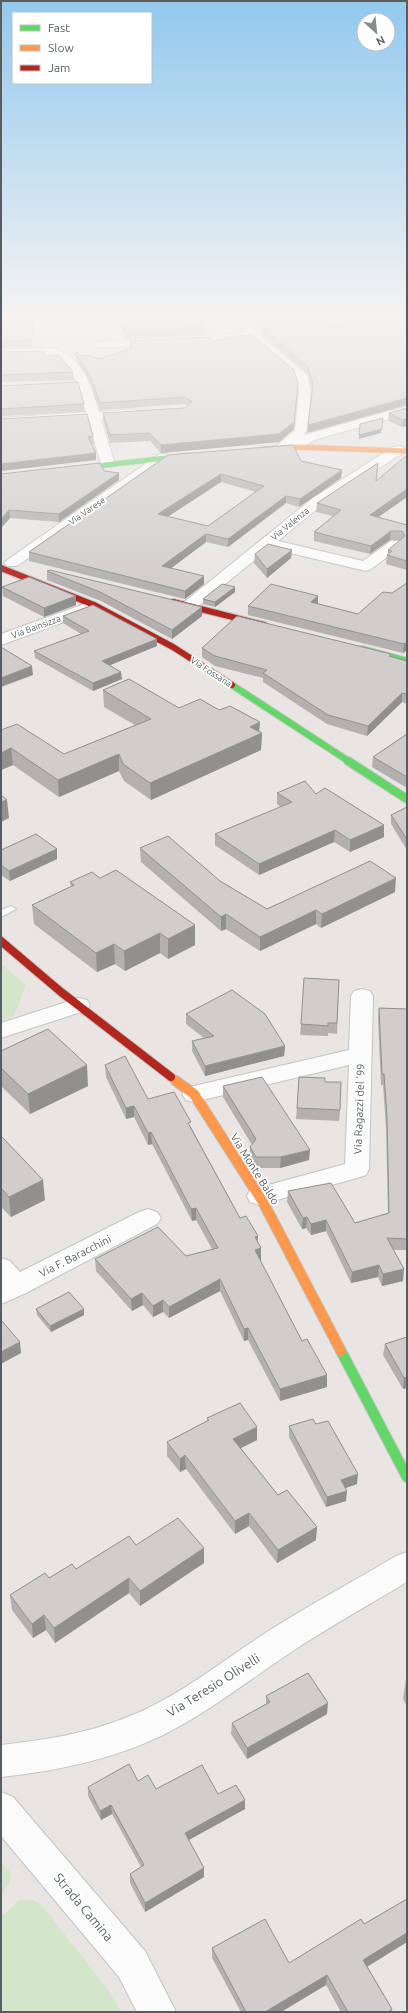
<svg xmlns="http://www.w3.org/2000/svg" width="408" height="2013" font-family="Ubuntu,sans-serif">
	<rect width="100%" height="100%" fill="#e8e5e2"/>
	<!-- green -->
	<g fill="#d3e6ca">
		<polygon points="1,964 26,985 14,1016 1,1021"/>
		<polygon points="1,1862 11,1873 9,1883 1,1895"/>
		<polygon points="20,1900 33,1900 44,1908 109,1991 121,2012 1,2012 1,1917"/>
	</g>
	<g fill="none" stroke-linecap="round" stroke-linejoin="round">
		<defs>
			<polygon id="lane" points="11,906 16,909 1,917 1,910"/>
			<g id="street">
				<polygon points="223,314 236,314 307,375 311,391 307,430 304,435 407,406 407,414 317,439 295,451 289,448 282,451 275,447 295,430 299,391 295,376 252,340 99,348 93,345 99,342 245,333"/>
				<polygon points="341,314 364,314 407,323 407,329 347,317"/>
				<polygon points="43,317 47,318 49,320 47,322 1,325 1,319"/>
				<path d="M53,348C83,356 91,386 99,412L134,409L140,413L134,417L101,419L115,464L113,467H103L101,464L88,420L1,426V418L86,412C80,390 75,365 52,356L1,358V350Z"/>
				<polygon points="398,446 403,447 405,450 403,453 323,504 278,541 363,561 391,541 401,541 403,544 401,547 371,569 366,571 269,548 195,609 183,609 181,606 183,603 313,498 393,447"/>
				<polygon points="163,454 168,455 170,458 168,461 17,566 7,566 4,563 7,560 158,455"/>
				<polygon points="90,602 96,604 98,607 96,610 1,645 1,634"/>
				<polygon points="362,989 370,991 373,996 369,1169 366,1175 357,1178 259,1205 250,1202 247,1196 250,1190 345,1164 349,1065 194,1102 186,1100 182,1094 186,1088 194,1086 349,1050 351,996 354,991"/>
				<polygon points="79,998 87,1000 90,1005 87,1010 1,1038 1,1023"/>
				<polygon points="148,1209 157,1212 161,1218 157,1224 26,1293 1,1304 1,1258 10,1261 20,1272 139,1212"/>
				<path d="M407,1552V1582C369,1605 330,1626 293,1651C250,1679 208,1713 161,1736C110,1760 56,1771 1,1777V1745C43,1740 86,1734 125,1718C178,1698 223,1660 270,1630C311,1604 354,1581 396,1556Z"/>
				<polygon points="1,1792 13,1797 145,1951 176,2012 137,2012 119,1977 1,1836"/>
			</g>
			<polyline id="fast-far3" points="71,469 192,455"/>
			<g id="fast-far2">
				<polyline points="362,649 407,661"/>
				<polyline points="232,685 350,762"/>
			</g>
			<polyline id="fast-far1" points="348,761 407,799"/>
			<polyline id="fast" points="341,1351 407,1477"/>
			<polyline id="slow-far2" points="264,449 295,447 407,451"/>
			<polyline id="slow-far1" points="171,1077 178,1082"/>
			<polyline id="slow" points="176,1081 194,1094 263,1202 341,1351"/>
			<g id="jam-far1">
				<polyline points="1,568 94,605 173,647 232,685"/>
				<polyline points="173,602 264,625"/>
			</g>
			<polyline id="jam" points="1,941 61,992 171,1077"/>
		</defs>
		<!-- lane casing -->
		<use href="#lane" stroke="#c3c4c3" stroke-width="2"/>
		<!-- street casing -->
		<use href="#street" stroke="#c3c4c3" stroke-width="2"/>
		<!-- fast-far3 casing -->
		<use href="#fast-far3" stroke="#c3c4c3" stroke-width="6"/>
		<!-- fast-far2 casing -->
		<use href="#fast-far2" stroke="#c3c4c3" stroke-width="8"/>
		<!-- fast-far1 casing -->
		<use href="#fast-far1" stroke="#c3c4c3" stroke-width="10"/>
		<!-- fast casing -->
		<use href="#fast" stroke="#c3c4c3" stroke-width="12"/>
		<!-- slow-far2 casing -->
		<use href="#slow-far2" stroke="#c3c4c3" stroke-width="6"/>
		<!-- slow-far1 casing -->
		<use href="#slow-far1" stroke="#c3c4c3" stroke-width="10"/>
		<!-- slow casing -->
		<use href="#slow" stroke="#c3c4c3" stroke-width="12"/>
		<!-- jam-far1 casing -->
		<use href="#jam-far1" stroke="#c3c4c3" stroke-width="8"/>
		<!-- jam casing -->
		<use href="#jam" stroke="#c3c4c3" stroke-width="10"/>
		<!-- lane -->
		<use href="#lane" fill="#fcfbfb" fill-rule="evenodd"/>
		<!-- street -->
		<use href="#street" fill="#fcfbfb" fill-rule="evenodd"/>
		<!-- fast-far3 -->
		<use href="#fast-far3" stroke="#63d668" stroke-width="5"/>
		<!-- fast-far2 -->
		<use href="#fast-far2" stroke="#63d668" stroke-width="6"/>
		<!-- fast-far1 -->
		<use href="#fast-far1" stroke="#63d668" stroke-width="8"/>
		<!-- fast -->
		<use href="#fast" stroke="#63d668" stroke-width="10"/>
		<!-- slow-far2 -->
		<use href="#slow-far2" stroke="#ff974d" stroke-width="5"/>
		<!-- slow-far1 -->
		<use href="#slow-far1" stroke="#ff974d" stroke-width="8"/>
		<!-- slow -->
		<use href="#slow" stroke="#ff974d" stroke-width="10"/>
		<!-- jam-far1 -->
		<use href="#jam-far1" stroke="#b3261e" stroke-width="6"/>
		<!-- jam -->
		<use href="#jam" stroke="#b3261e" stroke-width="8"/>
	</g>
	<!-- wall -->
	<g fill="#b3b0af" fill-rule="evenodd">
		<polygon points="1,314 65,314 50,319 43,316 1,318"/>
		<polygon points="116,314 198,314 205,327 205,334 126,339"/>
		<polygon points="243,314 282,314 284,316 304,323 341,327 307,433 312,389 308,374 261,334 261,328"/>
		<polygon points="376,314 407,314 407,321 376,315"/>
		<polygon points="33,317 34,324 32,325 32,347 1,348 1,320"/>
		<polygon points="130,341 213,342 297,391 294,429 279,442 161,453 150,441 110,443 103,420 103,413 185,408 188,406 185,404 100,410 90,382 76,360 75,353 81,356 99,359 130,349"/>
		<polygon points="1,352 45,356 73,372 74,380 1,382"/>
		<polygon points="1,386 84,404 84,412 1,416"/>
		<polygon points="407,408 407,426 402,427 388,421 389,413"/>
		<polygon points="1,419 93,436 94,444 92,444 96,453 96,460"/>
		<path d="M168,455L342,470L341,478L299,507L286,503L228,547L206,542L171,568L204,584L185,599L29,561V552ZM221,482L256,492L208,526L168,517Z"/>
		<polygon points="378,463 376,481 407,497 378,517 407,525 407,570 386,564 387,555 388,555 388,550 401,540 390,540 370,554 314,541 314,532 333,516 316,512 317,503"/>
		<polygon points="104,471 119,473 119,480 59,522 10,518 1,528 1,474"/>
		<polygon points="255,554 291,558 267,578 254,563"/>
		<polygon points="47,571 202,607 202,616 172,639 101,601 47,580"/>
		<polygon points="407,583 407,650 403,653 248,615 248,606 318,596 318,604 358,614 392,593"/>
		<polygon points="2,587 76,596 76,605 44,617 3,596"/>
		<polygon points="235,587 235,592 215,607 203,604 203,599"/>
		<polygon points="63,616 157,646 110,665 122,679 93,691 35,658 34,651 81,634 63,623"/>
		<polygon points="202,648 391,657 407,661 407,704 402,702 367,736 327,724 263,682 263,678 215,666 202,657"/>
		<polygon points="103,690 179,708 219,710 262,733 261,750 151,800 124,781 119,771 59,797 13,765 1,770 1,730 64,754 135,725 104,707"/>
		<polygon points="407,734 407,788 372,767 373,757"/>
		<polygon points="277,793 316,794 384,825 384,837 350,852 334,842 259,875 215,845 215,834 281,807 277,804"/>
		<polygon points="407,807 407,850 391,824 391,815"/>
		<polygon points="140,848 220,881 267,909 395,892 321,928 316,924 260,951 226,929 221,931 141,862"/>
		<polygon points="57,849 57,859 10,881 1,875 1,850"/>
		<polygon points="100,878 195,925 195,945 168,959 160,953 125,971 115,964 97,972 34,924 32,905 71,887 70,882"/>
		<polygon points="339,980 337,1034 328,1033 328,1036 300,1035 301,1024"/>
		<polygon points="379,1008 407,1009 407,1250 393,1250 403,1281 382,1286 378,1277 351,1283 326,1231 311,1235 306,1228 302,1229 287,1202 288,1191 355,1223 388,1213 386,1128 383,1085 381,1085 378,1019"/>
		<polygon points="186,1014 285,1046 284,1056 205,1076 192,1051 192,1041 204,1038 186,1024"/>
		<polygon points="1,1051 88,1086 30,1114 1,1086"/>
		<polygon points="105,1065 148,1099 191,1127 240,1218 258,1236 257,1241 261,1248 261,1260 260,1260 302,1341 327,1375 327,1387 280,1401 248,1340 244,1341 220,1291 169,1318 163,1312 153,1317 143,1305 132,1311 96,1271 95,1259 186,1256 212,1249 196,1220 192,1221 152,1144 148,1145 134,1117 126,1119 106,1077"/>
		<polygon points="299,1077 325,1082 340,1110 339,1121 296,1119"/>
		<polygon points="223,1086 309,1160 280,1168 256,1168 250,1158 250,1147 252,1145 223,1097"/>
		<polygon points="1,1138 45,1200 11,1217 2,1208 1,1208"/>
		<polygon points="36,1309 84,1309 84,1315 51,1332 37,1315"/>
		<polygon points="407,1337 407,1388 403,1389 383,1355 385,1344"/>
		<polygon points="207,1418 257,1440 241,1448 278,1495 316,1540 277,1563 249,1526 235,1534 186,1469 180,1472 167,1456 167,1442 207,1421"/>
		<polygon points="316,1424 357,1484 345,1488 346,1501 326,1507 289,1437 289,1426"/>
		<polygon points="136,1545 204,1563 140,1606 129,1593 55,1643 46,1630 33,1638 12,1610 10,1595 49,1578 76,1569"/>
		<polygon points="406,1679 407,1679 407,1706 403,1699"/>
		<polygon points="266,1696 327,1714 247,1759 231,1734 232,1723 266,1704"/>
		<polygon points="138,1781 156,1789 218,1794 245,1800 245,1809 189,1840 204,1877 145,1912 130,1883 130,1874 141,1867 112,1814 101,1820 88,1796 88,1787"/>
		<polygon points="407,1899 407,1942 367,1966 392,2009 392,2012 341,2012 326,1985 281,2012 241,2012 212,1958 212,1948 289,1963 364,1924"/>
	</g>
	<!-- shaded-wall -->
	<g fill="#92908f">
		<polygon points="50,314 65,314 50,319"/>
		<polygon points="33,317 34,324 32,325 32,347 32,318"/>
		<polygon points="298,384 294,429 279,442 161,453 161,445"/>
		<polygon points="407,398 407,405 307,433 308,425"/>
		<polygon points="383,418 381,433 359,439 359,435"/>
		<polygon points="407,418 407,426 402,427 403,420"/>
		<polygon points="96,453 96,460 1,471 1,464"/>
		<polygon points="342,470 341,478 299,507 300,499"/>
		<polygon points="119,473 119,480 59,522 59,514"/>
		<polygon points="221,474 221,482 159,522 158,514"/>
		<polygon points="407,489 407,497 370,523 370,515"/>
		<polygon points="286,496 286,503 228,547 228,539"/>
		<polygon points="9,510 10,518 1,528 1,519"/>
		<polygon points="391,531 390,540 370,554 371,546"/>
		<polygon points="206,534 206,542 162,575 162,566"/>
		<polygon points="292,550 291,558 267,578 267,569"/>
		<polygon points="204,576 204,584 185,599 185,591"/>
		<polygon points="235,587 235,592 215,607 215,602"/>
		<polygon points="76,596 76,605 44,617 44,608"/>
		<polygon points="318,596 318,605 311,602"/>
		<polygon points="202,607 202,616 172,639 172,630"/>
		<polygon points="157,639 157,646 103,668 102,661"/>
		<polygon points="407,642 407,650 403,653 404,644"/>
		<polygon points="32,666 33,675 1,687 1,678"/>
		<polygon points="121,672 122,679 93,691 93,683"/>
		<polygon points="402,693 402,702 367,736 368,726"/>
		<polygon points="260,722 259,735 262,733 261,750 151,800 150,783 250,727"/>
		<polygon points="11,748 13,765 1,770 1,753"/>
		<polygon points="119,754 119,771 59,797 58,780"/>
		<polygon points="7,800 9,818 1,822 1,802"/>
		<polygon points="384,825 384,837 350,852 350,840"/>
		<polygon points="335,830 334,842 259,875 259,864"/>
		<polygon points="57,849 57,859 10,881 9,871"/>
		<polygon points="396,878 395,892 321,928 322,914"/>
		<polygon points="316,910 316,924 260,951 260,937"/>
		<polygon points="226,914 226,929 221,931 221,917"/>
		<polygon points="195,925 195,945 168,959 168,939"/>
		<polygon points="160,933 160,953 125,971 124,951"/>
		<polygon points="114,944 115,964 97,972 96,953"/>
		<polygon points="285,1046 284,1056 205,1076 205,1066"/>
		<polygon points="87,1065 88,1086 30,1114 28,1094"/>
		<polygon points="134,1106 134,1117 126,1119 126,1108"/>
		<polygon points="151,1132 152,1144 148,1145 148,1133"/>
		<polygon points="310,1150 309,1160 280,1168 281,1157"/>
		<polygon points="43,1180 45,1200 11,1217 9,1197"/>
		<polygon points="1,1194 2,1208 1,1208"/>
		<polygon points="196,1208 196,1220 192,1221 191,1209"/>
		<polygon points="307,1217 306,1228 302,1229 303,1218"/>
		<polygon points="326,1220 326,1231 311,1235 311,1224"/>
		<polygon points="258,1236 257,1248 255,1237"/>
		<polygon points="261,1248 261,1260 255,1262 255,1250"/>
		<polygon points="379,1265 378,1277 351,1283 352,1272"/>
		<polygon points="404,1269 403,1281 382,1286 383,1274"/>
		<polygon points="220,1279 220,1291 169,1318 169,1307"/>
		<polygon points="142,1293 143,1305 132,1311 131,1299"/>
		<polygon points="163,1300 163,1312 153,1317 153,1306"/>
		<polygon points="84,1309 84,1315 51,1332 50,1326"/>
		<polygon points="248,1328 248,1340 244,1341 244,1329"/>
		<polygon points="20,1342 21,1353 1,1364 1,1352"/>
		<polygon points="327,1375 327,1387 280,1401 280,1389"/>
		<polygon points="407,1377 407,1388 403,1389 404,1378"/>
		<polygon points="257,1427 257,1440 233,1452 233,1439"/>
		<polygon points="185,1455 186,1469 180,1472 180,1459"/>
		<polygon points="358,1474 357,1484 340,1490 341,1480"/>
		<polygon points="347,1491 346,1501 326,1507 327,1497"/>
		<polygon points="249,1513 249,1526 235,1534 235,1521"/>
		<polygon points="317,1527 316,1540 277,1563 278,1550"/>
		<polygon points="204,1548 204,1563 140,1606 140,1591"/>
		<polygon points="129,1578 129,1593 55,1643 54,1628"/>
		<polygon points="44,1615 46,1630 33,1638 32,1624"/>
		<polygon points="328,1703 327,1714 247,1759 247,1748"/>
		<polygon points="245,1800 245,1809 185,1842 185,1833"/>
		<polygon points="111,1805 112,1814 101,1820 100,1811"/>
		<polygon points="204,1868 204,1877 145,1912 145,1903"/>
		<polygon points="407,1933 407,1942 362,1970 363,1960"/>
		<polygon points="327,1975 326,1985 281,2012 265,2012"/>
	</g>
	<!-- building -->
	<g fill="#d0cdcc" stroke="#92908f" fill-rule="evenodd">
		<polygon points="119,314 198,314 205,327 126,332"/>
		<polygon points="252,314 282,314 284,316 293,314 304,323 318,319 341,327 364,315 407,323 407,398 308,425 313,384 308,367 261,327 267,325"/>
		<polygon points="33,317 32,318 32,340 1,341 1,320"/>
		<polygon points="252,335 294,370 298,384 294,422 279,434 161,445 149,433 110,435 103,413 185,408 192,402 185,397 100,403 90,375 75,353 78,352 81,356 87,355 99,359 133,348 130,341 210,337 213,342 234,336"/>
		<polygon points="44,351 45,356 59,355 73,372 1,375 1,352"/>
		<polygon points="78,382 84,404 1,409 1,386"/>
		<polygon points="407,408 407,418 403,420 389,413"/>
		<polygon points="87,414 93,436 88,437 96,453 1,464 1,419"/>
		<polygon points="383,418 382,429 359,435 360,424"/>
		<path d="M293,445L301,461L342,470L300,499L286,496L228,539L206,534L162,566L204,576L185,591L29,552L168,455ZM221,474L264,486L208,526L158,514Z"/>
		<polygon points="406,456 407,456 407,489 370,515 407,525 407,561 387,555 392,551 388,550 405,536 402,531 391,531 371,546 314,532 341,510 317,503 378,463 376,481"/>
		<polygon points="100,463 104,471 119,473 59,514 9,510 1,519 1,474"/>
		<polygon points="268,544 292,550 267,569 255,554"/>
		<polygon points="50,570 202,607 172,630 100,592 47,571"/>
		<polygon points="29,577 76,596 44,608 2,587"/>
		<polygon points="407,583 407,642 404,644 248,606 271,584 318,596 311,602 358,614 383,592 392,593"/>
		<polygon points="222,584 235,587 215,602 203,599"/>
		<polygon points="93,605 157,639 102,661 121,672 93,683 34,651 89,631 63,616"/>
		<polygon points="237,616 391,654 389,656 407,661 407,694 402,693 368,726 328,715 263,673 267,670 215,656 202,648"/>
		<polygon points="1,647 32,666 1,678"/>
		<polygon points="129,679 179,708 200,699 219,710 230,706 260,722 250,727 262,733 150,783 123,764 119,754 58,780 11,748 1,753 1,730 17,724 64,754 151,719 103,690"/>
		<polygon points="407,734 407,777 373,757"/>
		<polygon points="305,781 316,794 325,788 384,825 350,840 335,830 259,864 215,834 292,802 277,793"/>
		<polygon points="1,795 7,800 1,802"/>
		<polygon points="407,807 407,839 391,815"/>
		<polygon points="36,834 57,849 9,871 1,865 1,850"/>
		<polygon points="168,836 220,881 267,909 370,861 396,878 322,914 316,910 260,937 226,914 221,917 140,848"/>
		<polygon points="116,870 195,925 168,939 160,933 124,951 114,944 96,953 32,905 74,885 70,882 92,872 100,878"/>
		<polygon points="304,978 339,980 337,1023 328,1023 328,1026 301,1024"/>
		<polygon points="232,990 265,1014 285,1046 205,1066 192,1041 214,1036 186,1014"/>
		<polygon points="379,1008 407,1009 407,1239 387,1238 404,1269 383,1274 379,1265 352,1272 326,1220 311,1224 307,1217 303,1218 288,1191 331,1183 355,1223 389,1213 387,1117 384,1074 382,1074"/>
		<polygon points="48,1029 87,1065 28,1094 1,1068 1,1051"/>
		<polygon points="125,1056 148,1099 174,1092 191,1122 188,1123 240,1218 246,1216 258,1236 255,1237 261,1248 255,1250 302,1341 307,1339 327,1375 280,1389 248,1328 244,1329 220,1279 169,1307 163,1300 153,1306 142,1293 131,1299 95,1259 158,1227 186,1256 218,1248 196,1208 191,1209 151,1132 148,1133 134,1106 126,1108 105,1065"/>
		<polygon points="262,1077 310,1150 281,1157 256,1157 250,1147 256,1139 223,1086"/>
		<polygon points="299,1077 325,1078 325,1082 341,1082 340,1110 297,1108"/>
		<polygon points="2,1137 43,1180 9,1197 1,1188 1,1138"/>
		<polygon points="69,1292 84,1309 50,1326 36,1309"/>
		<polygon points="1,1320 20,1342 1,1352"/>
		<polygon points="407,1337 407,1377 404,1378 385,1344"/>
		<polygon points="240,1403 257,1427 233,1439 278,1495 287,1490 317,1527 278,1550 249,1513 235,1521 185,1455 180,1459 167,1442 209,1420 207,1418"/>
		<polygon points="313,1419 316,1424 328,1421 358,1474 341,1480 347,1491 327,1497 289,1426"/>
		<polygon points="178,1518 204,1548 140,1591 129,1578 54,1628 44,1615 32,1624 10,1595 45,1573 49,1578 72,1564 76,1569 129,1536 136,1545"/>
		<polygon points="308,1673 328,1703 247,1748 232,1723 270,1702 266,1696"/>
		<polygon points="129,1764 138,1781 148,1775 156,1789 202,1765 218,1794 236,1785 245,1800 185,1833 204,1868 145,1903 130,1874 144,1865 111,1805 100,1811 88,1787"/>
		<polygon points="407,1899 407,1933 363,1960 392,2009 388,2012 348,2012 327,1975 265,2012 246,2012 212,1948 265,1919 289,1963 361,1919 364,1924"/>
	</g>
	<!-- sky -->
	<linearGradient id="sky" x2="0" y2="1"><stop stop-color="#92c9ee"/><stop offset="0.53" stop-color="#f5f3f2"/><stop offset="1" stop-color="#f5f3f2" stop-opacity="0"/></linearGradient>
	<rect width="408" height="596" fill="url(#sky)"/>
	<g text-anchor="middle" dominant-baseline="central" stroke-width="3.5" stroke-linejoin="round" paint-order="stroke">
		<!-- far-street labels -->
		<g font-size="9" fill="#575e61" stroke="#fff">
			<text transform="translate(87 511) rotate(-35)">Via Varese</text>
			<text transform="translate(290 524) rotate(-39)">Via Valenza</text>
			<text transform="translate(36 627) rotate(-20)">Via Bainsizza</text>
			<text transform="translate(211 672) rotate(33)">Via Fossana</text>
		</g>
		<!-- street labels -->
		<g font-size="11" fill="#575e61" stroke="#fff">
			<text transform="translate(359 1109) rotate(-88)">Via Ragazzi del '99</text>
			<text transform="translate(255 1169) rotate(58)">Via Monte Baldo</text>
			<text transform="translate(75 1256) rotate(-27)">Via F. Baracchini</text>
		</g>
		<!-- near-street labels -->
		<g font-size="13" fill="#575e61" stroke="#fff">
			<text transform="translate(213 1685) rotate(-32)">Via Teresio Olivelli</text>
			<text transform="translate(84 1907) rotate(50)">Strada Camina</text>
		</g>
	</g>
	<!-- border -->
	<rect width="408" height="2013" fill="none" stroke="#575e61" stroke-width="4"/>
	<!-- legend -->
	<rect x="12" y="12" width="140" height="72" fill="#ffffff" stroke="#bcbfc0"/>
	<rect x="20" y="25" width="20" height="6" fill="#63d668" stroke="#bcbfc0"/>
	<text x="48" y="32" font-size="12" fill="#575e61">Fast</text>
	<rect x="20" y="45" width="20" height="6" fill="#ff974d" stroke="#bcbfc0"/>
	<text x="48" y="52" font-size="12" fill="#575e61">Slow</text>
	<rect x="20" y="65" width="20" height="6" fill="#b3261e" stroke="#bcbfc0"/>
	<text x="48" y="72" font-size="12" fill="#575e61">Jam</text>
	<!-- north arrow -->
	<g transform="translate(376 32) rotate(153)"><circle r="19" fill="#ffffff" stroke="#bcbfc0"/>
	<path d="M0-3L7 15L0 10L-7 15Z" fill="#8a8d8e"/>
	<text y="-6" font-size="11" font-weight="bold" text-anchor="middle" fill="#575e61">N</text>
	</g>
</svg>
